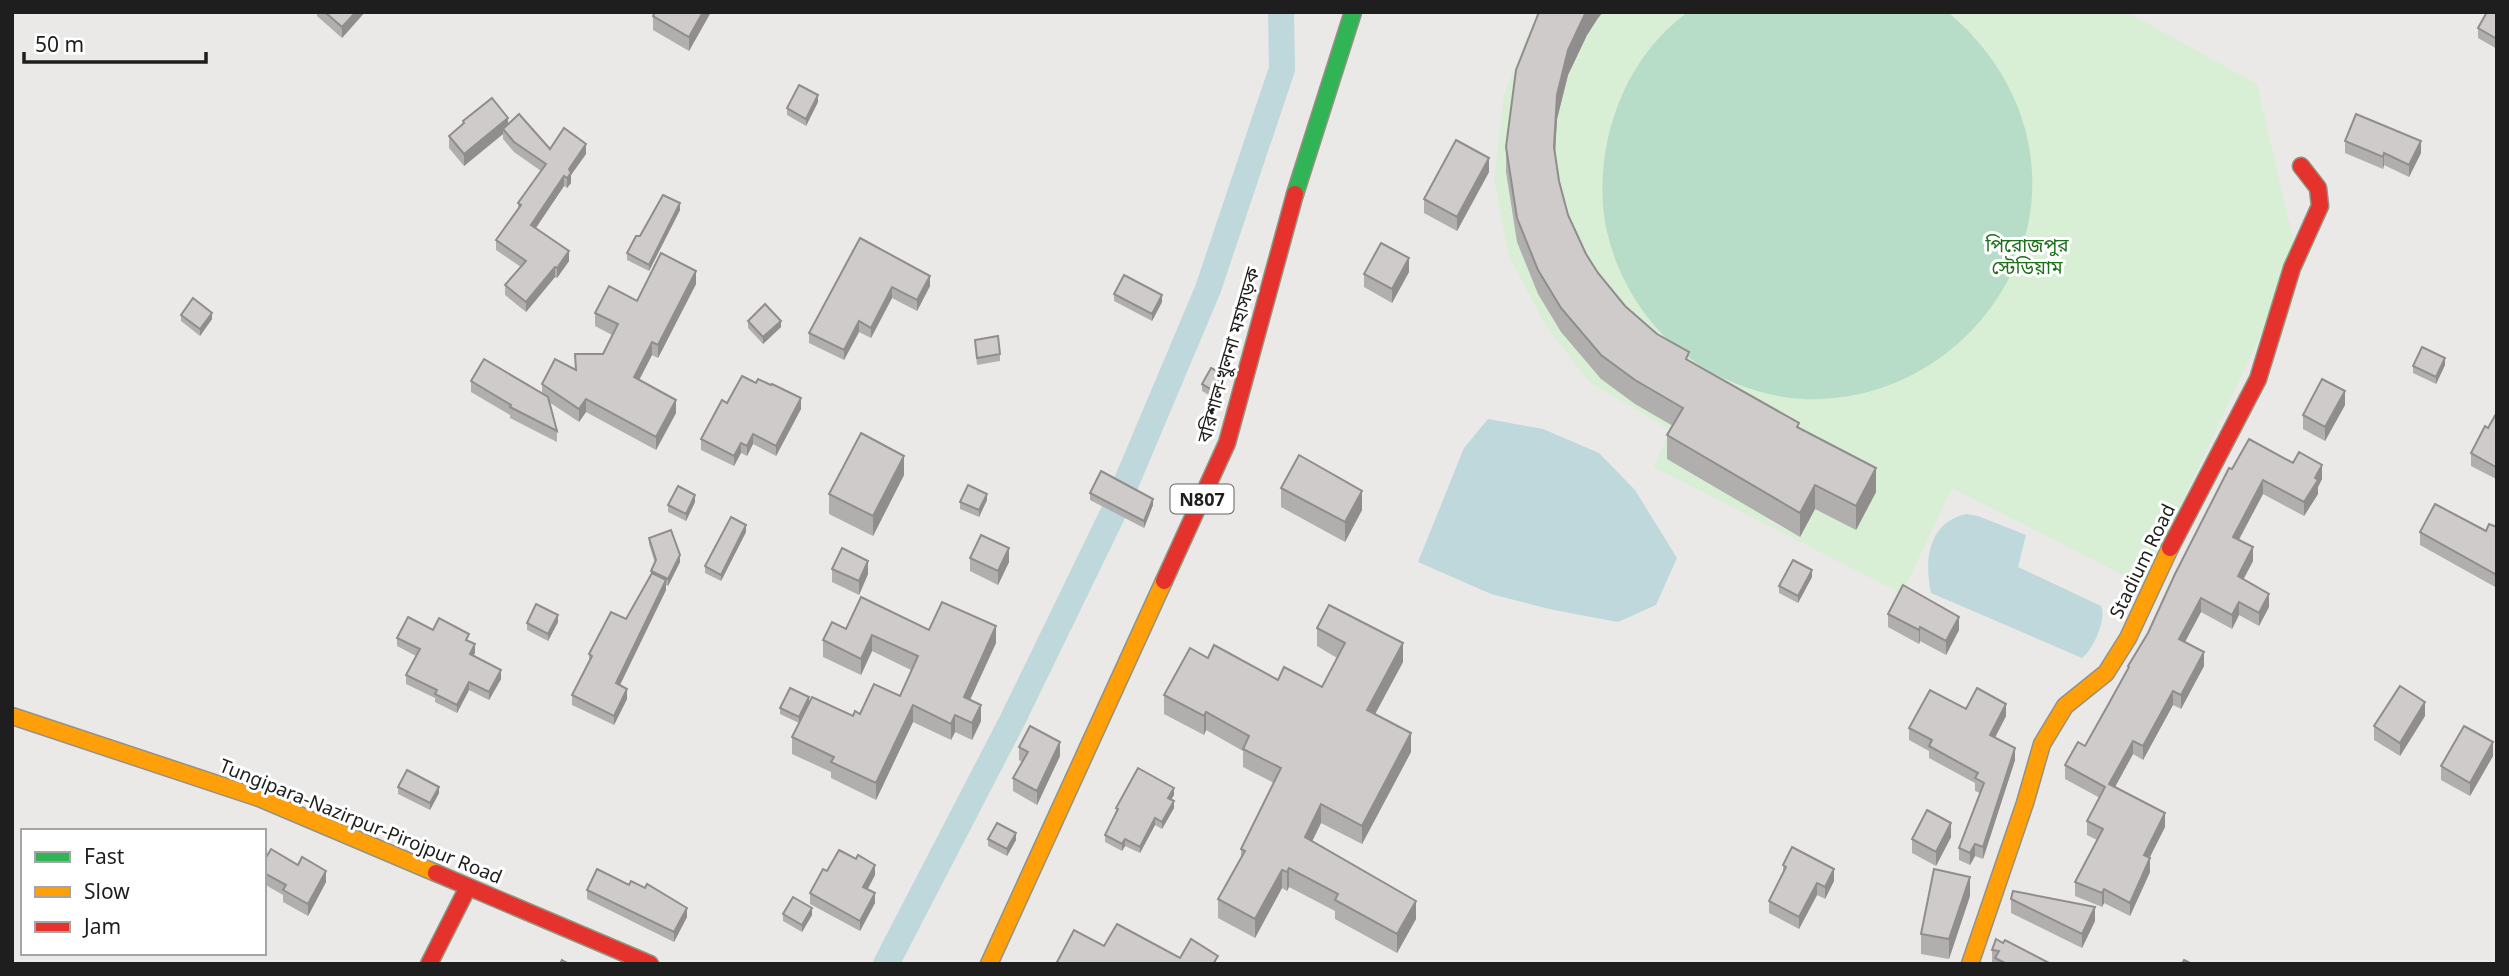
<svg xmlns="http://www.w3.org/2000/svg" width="2509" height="976" font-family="'Noto Sans','Noto Sans Bengali',sans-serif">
	<rect width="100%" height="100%" fill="#ebe9e7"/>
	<!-- park -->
	<path fill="#d8eed5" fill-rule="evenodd" d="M1545,12L1507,158C1507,256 1553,348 1635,404C1612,346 1589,288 1571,228C1566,210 1557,191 1554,172C1547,127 1572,46 1603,12H2127L2257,84L2293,239L2292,268L2143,585L1952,488L1902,594L1654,467L1670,430L1588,381L1544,323L1508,254L1494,177L1504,96L1527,36ZM1778,497L1811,515L1800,537L1766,519Z"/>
	<!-- pitch -->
	<path fill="#b7ddc9" d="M1688,12H1948C1976,36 1998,63 2013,96C2081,244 1960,406 1802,399C1758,396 1713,378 1679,350C1637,314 1608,262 1603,206C1598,133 1627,56 1688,12Z"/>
	<!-- water -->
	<g fill="#bed8db">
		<polygon points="1488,419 1543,429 1599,453 1635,490 1677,558 1656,605 1618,622 1549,609 1491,594 1418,562 1464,448"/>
		<path d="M1967,514L1978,516L2026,535L2018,567L2101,606C2107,619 2093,650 2082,658L1931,593C1924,560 1928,522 1967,514Z"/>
	</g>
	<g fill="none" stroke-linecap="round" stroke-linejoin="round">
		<!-- canal -->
		<polyline stroke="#bed8db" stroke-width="26" points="886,964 1012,721 1116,507 1208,289 1282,69 1281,12"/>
		<defs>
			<polyline id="fast" points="1295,194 1353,12"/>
			<g id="slow">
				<polyline points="12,716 259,798 436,873"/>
				<polyline points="989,964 1164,581"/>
				<polyline points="1970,964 2025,803 2042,744 2065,706 2106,673 2128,638 2170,548"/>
			</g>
			<g id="jam">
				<polyline points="2170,548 2258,379 2292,268 2320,206 2318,188 2301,166"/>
				<polyline points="1164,581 1227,443 1295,194"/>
				<polyline points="436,873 650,964"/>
				<polyline points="429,964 468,887"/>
			</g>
		</defs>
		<!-- fast casing -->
		<use href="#fast" stroke="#949381" stroke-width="19"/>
		<!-- slow casing -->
		<use href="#slow" stroke="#949381" stroke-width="19"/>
		<!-- jam casing -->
		<use href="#jam" stroke="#949381" stroke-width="19"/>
		<!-- fast -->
		<use href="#fast" stroke="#30b455" stroke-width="16"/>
		<!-- slow -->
		<use href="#slow" stroke="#ff9f0a" stroke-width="16"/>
		<!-- jam -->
		<use href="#jam" stroke="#e5322d" stroke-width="16"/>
	</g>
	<!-- wall -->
	<g fill="#b1afae">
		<polygon points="317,12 365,12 342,38 317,16"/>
		<polygon points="655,12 711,12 689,51 653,30 653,16"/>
		<polygon points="1539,12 1603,12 1598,18 1587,35 1568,75 1557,119 1555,153 1559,181 1568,215 1586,254 1598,273 1625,306 1689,361 1799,428 1876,492 1856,530 1815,509 1800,537 1667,459 1667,435 1673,426 1635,404 1601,379 1561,332 1538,294 1517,242 1506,172 1506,147"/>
		<polygon points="2497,12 2497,49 2478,38 2478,28"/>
		<polygon points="818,102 806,126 787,115 787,108"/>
		<polygon points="463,121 508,124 550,149 586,154 571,175 571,183 567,188 564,186 536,228 569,261 557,278 555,277 526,312 505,295 505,285 521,267 496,250 496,240 518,210 518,203 541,171 514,152 503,139 503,134 464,166 449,148 449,136 463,124"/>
		<polygon points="2345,141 2421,153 2409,177 2384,165 2383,169 2345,153"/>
		<polygon points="1489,172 1457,231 1424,213 1424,199"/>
		<polygon points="680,210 649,271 627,260 627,253 640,236"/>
		<polygon points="860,238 930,286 917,311 892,298 871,338 859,332 844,360 809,343 809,333"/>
		<polygon points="1409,272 1392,303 1364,287 1364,274"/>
		<polygon points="696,284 658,358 652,355 639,380 676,413 656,450 586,412 579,422 549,402 557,431 557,442 510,418 510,415 471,392 471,381 542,394 542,384 575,370 575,354 603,354 612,335 595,326 595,313"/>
		<polygon points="1114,294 1162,302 1152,321 1114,301"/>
		<polygon points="181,315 212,319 200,336 181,321"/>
		<polygon points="748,321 781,327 763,344 748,328"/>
		<polygon points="975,340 1000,354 1000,361 977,365"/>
		<polygon points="2445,365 2436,384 2413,373 2413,366"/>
		<polygon points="1221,380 1216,399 1202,391 1202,384"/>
		<polygon points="727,403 801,409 776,456 753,444 747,456 741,453 734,466 701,450 701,439"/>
		<polygon points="2345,405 2325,441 2303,429 2303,415"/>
		<polygon points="2497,412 2496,479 2471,466 2471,453 2488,428"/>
		<polygon points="2232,469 2322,479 2318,487 2318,494 2304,516 2263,494 2239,540 2253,561 2243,579 2269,607 2259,626 2239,615 2232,629 2201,612 2185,642 2204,666 2181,709 2173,705 2143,760 2133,754 2115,787 2165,827 2149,858 2150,872 2130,916 2104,903 2102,907 2075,896 2075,882 2097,840 2087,835 2087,821 2100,798 2065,779 2065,765 2085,746 2128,670 2128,666 2148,633"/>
		<polygon points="904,475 873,536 829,514 829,494"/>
		<polygon points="1281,488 1362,510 1345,542 1281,507"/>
		<polygon points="1090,493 1153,505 1144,528 1090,500"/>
		<polygon points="987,500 979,517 960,509 960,502"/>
		<polygon points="695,502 686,521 668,512 668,505"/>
		<polygon points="2497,527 2497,588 2420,545 2420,532 2486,531"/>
		<polygon points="746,532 721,581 705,573 705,566"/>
		<polygon points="649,538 680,562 668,586 666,585 666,590 620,685 627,699 614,725 572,705 572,695 589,661 589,654 626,619 651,575 651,571 655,563 649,544"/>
		<polygon points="970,558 1009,562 998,585 970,571"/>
		<polygon points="832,569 868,574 859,595 832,582"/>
		<polygon points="1812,577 1798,603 1779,593 1779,586"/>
		<polygon points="1888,614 1959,630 1946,655 1920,641 1919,644 1888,627"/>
		<polygon points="558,622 548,641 527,630 527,623"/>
		<polygon points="1317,628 1403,662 1375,714 1411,752 1362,844 1321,823 1312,841 1416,919 1397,953 1335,919 1335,911 1289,887 1287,891 1282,888 1255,938 1218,918 1218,899 1241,857 1241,849 1274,783 1243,767 1243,751 1206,730 1204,735 1164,714 1164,695 1278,680 1322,687 1337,658 1317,646"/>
		<polygon points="846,629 929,630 996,643 970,699 981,721 972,740 955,732 951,740 913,722 876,800 831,778 831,772 792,754 792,737 799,723 780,714 780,708 809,703 853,716 900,696 911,670 872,651 861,675 823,657 823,640"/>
		<polygon points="433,630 469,641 475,653 473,656 501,679 489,700 469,690 457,713 435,702 435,698 406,684 406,675 416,656 397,646 397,638"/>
		<polygon points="1966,709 2006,716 1995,738 2015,760 1983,859 1975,856 1970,865 1959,860 1959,848 1980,793 1975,791 1975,783 1929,758 1929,751 1909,740 1909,728"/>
		<polygon points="2425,716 2400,756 2374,740 2374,726"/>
		<polygon points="1019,747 1060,756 1037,805 1013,791 1013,778 1022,762 1019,760"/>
		<polygon points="2493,756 2470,796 2441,780 2441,766"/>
		<polygon points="398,787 439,793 430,810 398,794"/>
		<polygon points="1174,795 1171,800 1174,808 1162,829 1155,825 1140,853 1125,846 1122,851 1105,842 1105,835 1116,815 1116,808"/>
		<polygon points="1951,837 1936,866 1912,853 1912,839"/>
		<polygon points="988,839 1016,840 1007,856 988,846"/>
		<polygon points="264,861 326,882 308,916 283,902 283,895 264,884"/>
		<polygon points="1783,865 1834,881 1825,899 1817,895 1799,929 1769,913 1769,901 1783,873"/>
		<polygon points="827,871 875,875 868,889 875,903 860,931 810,904 810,893"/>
		<polygon points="629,885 687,917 674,942 587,899 587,890"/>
		<polygon points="1970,896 1949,959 1921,954 1921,934"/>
		<polygon points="2011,899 2095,921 2082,948 2011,913"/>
		<polygon points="783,914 812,915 802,932 783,921"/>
		<polygon points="1992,950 2051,964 1992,964"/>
	</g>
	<!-- shaded-wall -->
	<g fill="#908e8d">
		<polygon points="356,12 365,12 342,38 342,27"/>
		<polygon points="703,12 711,12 689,51 689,37"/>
		<polygon points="1586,12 1603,12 1598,18 1587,35 1568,75 1557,119 1554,171 1557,95 1568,50"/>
		<polygon points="818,95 818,102 806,126 806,119"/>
		<polygon points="508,118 508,129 503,129 503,134 464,166 464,154"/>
		<polygon points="2421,141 2421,153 2409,177 2409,165"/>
		<polygon points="586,144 586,154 571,175 571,183 567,188 567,178 569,169"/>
		<polygon points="2384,153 2384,165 2383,169 2383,157"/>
		<polygon points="1489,158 1489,172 1457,231 1457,217"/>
		<polygon points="564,176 564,186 531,235 531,225"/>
		<polygon points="680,203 680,210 649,271 649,265"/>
		<polygon points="569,251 569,261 557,278 557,268"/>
		<polygon points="1409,258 1409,272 1392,303 1392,289"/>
		<polygon points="555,267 555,277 526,312 526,302"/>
		<polygon points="696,271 696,284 658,358 658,345"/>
		<polygon points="930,276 930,286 917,311 917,300"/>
		<polygon points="892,287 892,298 871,338 871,328"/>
		<polygon points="1162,295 1162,302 1152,321 1152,314"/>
		<polygon points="212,313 212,319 200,336 200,329"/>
		<polygon points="781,321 781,327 763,344 763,337"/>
		<polygon points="859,321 859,332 844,360 844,350"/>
		<polygon points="652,342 652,355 634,390 634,377"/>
		<polygon points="2445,358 2445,365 2436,384 2436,377"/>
		<polygon points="1221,373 1221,380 1216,399 1216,392"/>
		<polygon points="2345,391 2345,405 2325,441 2325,427"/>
		<polygon points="801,398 801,409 776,456 776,446"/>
		<polygon points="586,399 586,412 579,422 579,409"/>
		<polygon points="676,400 676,413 656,450 656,437"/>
		<polygon points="753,434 753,444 747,456 747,446"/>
		<polygon points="741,443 741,453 734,466 734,456"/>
		<polygon points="904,456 904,475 873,536 873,516"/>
		<polygon points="2322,465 2322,479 2318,487 2318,494 2304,516 2304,502"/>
		<polygon points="1876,468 1876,492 1856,530 1856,506"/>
		<polygon points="2263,480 2263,494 2233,550 2233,537"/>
		<polygon points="1815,485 1815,509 1800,537 1800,513"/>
		<polygon points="1362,491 1362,510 1345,542 1345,522"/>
		<polygon points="987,494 987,500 979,517 979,510"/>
		<polygon points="695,495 695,502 686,521 686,514"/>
		<polygon points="1153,499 1153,505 1144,528 1144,521"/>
		<polygon points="746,525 746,532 721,581 721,575"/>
		<polygon points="2253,547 2253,561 2238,590 2238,576"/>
		<polygon points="1009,548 1009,562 998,585 998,571"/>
		<polygon points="680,555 680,562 668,586 668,579"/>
		<polygon points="868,561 868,574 859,595 859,581"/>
		<polygon points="1812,570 1812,577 1798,603 1798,596"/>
		<polygon points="666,580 666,590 616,693 616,683"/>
		<polygon points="2269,594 2269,607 2259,626 2259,613"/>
		<polygon points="2201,598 2201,612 2179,653 2179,639"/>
		<polygon points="2239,602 2239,615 2232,629 2232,615"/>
		<polygon points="558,615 558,622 548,641 548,634"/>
		<polygon points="1959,617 1959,630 1946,655 1946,641"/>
		<polygon points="996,626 996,643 964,713 964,697"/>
		<polygon points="1920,627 1920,641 1919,644 1919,630"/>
		<polygon points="872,635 872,651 861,675 861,659"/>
		<polygon points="1403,643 1403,662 1367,729 1367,710"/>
		<polygon points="475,644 475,653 470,663 470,654"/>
		<polygon points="2204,652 2204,666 2181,709 2181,695"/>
		<polygon points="501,670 501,679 489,700 489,692"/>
		<polygon points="469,682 469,690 457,713 457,705"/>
		<polygon points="627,689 627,699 614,725 614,716"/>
		<polygon points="2173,691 2173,705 2143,760 2143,746"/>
		<polygon points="809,697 809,704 799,723 799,717"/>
		<polygon points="2425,702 2425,716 2400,756 2400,743"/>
		<polygon points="2006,704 2006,716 1990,747 1990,735"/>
		<polygon points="913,705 913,722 876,800 876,783"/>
		<polygon points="981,705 981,721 972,740 972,723"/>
		<polygon points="1206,712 1206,730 1204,735 1204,716"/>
		<polygon points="955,715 955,732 951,740 951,724"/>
		<polygon points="1411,733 1411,752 1362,844 1362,826"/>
		<polygon points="2133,741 2133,754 2109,798 2109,784"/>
		<polygon points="1060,742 1060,756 1037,805 1037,791"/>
		<polygon points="2493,742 2493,756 2470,796 2470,783"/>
		<polygon points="2015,748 2015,760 1983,859 1983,847"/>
		<polygon points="439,787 439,793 430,810 430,803"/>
		<polygon points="1174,788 1174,795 1168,805 1168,798"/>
		<polygon points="1174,801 1174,808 1162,829 1162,822"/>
		<polygon points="1321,804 1321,823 1305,856 1305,837"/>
		<polygon points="2165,813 2165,827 2144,869 2144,855"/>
		<polygon points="1155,818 1155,825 1140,853 1140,847"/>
		<polygon points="1951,823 1951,837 1936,866 1936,852"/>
		<polygon points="1016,833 1016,840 1007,856 1007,849"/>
		<polygon points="1125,839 1125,846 1122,851 1122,844"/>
		<polygon points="1975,844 1975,856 1970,865 1970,853"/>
		<polygon points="2150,858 2150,872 2130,916 2130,903"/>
		<polygon points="875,865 875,875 863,897 863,887"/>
		<polygon points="1289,868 1289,887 1287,891 1287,872"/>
		<polygon points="1834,869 1834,881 1825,899 1825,887"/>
		<polygon points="1282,870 1282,888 1255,938 1255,919"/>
		<polygon points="326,871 326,882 308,916 308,904"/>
		<polygon points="1970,877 1970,896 1949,959 1949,939"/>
		<polygon points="1817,883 1817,895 1799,929 1799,917"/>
		<polygon points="2104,889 2104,903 2102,907 2102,893"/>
		<polygon points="875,893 875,903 860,931 860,921"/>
		<polygon points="1416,901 1416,919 1397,953 1397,934"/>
		<polygon points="2095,907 2095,921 2082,948 2082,934"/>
		<polygon points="687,908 687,917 674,942 674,932"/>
		<polygon points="812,908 812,915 802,932 802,925"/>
	</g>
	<!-- building -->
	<g fill="#cecbca" stroke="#908e8d" stroke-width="2">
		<polygon points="325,12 356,12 342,27"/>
		<polygon points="655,12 703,12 689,37 653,16"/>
		<polygon points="1539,12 1586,12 1568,50 1557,95 1554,147 1559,181 1568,215 1586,254 1598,273 1625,306 1657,334 1689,352 1686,359 1799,423 1797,427 1876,468 1856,506 1815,485 1800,513 1667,435 1683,408 1635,380 1601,355 1561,308 1538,270 1517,218 1506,147 1516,70"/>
		<polygon points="2487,12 2497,12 2497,39 2478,28"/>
		<polygon points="799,85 818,95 806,119 787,108"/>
		<polygon points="492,98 508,118 464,154 449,136 464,123 463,121"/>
		<polygon points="519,114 550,149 564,128 586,144 569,169 571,173 567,178 564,176 531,225 569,251 557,268 555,267 526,302 505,285 526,261 496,240 521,205 518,203 546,164 514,142 503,129"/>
		<polygon points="2356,114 2421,141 2409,165 2384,153 2383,157 2345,141"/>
		<polygon points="1456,140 1489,158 1457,217 1424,199"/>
		<polygon points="663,195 680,203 649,265 627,253 636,236 640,236"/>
		<polygon points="860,238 930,276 917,300 892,287 871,328 859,321 844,350 809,333"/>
		<polygon points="1381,243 1409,258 1392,289 1364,274"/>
		<polygon points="661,253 696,271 658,345 652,342 634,377 676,400 656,437 586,399 579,409 542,384 555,359 576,370 575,354 603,354 618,324 595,313 609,286 637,301"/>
		<polygon points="1124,275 1162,295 1152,314 1114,294"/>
		<polygon points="193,298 212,313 200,329 181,315"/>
		<polygon points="765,304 781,321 763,337 748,321"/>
		<polygon points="998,336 1000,354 977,358 975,340"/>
		<polygon points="2422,347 2445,358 2436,377 2413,366"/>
		<polygon points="484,359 548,397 557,431 510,407 511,405 471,381"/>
		<polygon points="1211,368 1221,373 1216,392 1202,384"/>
		<polygon points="742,376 756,383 758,379 771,385 772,384 801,398 776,446 753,434 747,446 741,443 734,456 701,439 722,400 727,403"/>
		<polygon points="2322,379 2345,391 2325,427 2303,415"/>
		<polygon points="2497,412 2497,466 2496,467 2471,453 2485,426 2488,428"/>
		<polygon points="861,433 904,456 873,516 829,494"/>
		<polygon points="2249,439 2293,463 2299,452 2322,465 2315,478 2318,480 2304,502 2263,480 2233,537 2253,547 2238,576 2269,594 2259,613 2239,602 2232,615 2201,598 2179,639 2204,652 2181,695 2173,691 2143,746 2133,741 2109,784 2165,813 2144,855 2150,858 2130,903 2104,889 2102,893 2075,882 2103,829 2087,821 2105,787 2065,765 2078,742 2085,746 2108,705 2129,667 2128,666 2148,633 2175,574 2229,468 2232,469"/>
		<polygon points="1299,455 1362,491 1345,522 1281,488"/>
		<polygon points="1101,471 1153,499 1144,521 1090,493"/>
		<polygon points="968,485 987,494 979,510 960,502"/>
		<polygon points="678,486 695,495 686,514 668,505"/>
		<polygon points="2435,504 2486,531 2489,524 2497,527 2497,575 2420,532"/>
		<polygon points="731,517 746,525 721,575 705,566"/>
		<polygon points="671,530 680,555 668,579 651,571 656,560 649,538"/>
		<polygon points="981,535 1009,548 998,571 970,558"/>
		<polygon points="842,548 868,561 859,581 832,569"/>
		<polygon points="1793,560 1812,570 1798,596 1779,586"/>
		<polygon points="652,573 666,580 616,683 627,689 614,716 572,695 592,656 589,654 611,612 626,619"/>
		<polygon points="1903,585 1959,617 1946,641 1920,627 1919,630 1888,614"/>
		<polygon points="861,597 929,630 942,602 996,626 964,697 981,705 972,723 955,715 951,724 913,705 876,783 831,762 834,757 792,737 812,697 853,716 855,711 860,714 874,684 900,696 918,656 872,635 861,659 823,640 832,622 846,629"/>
		<polygon points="536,604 558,615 548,634 527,623"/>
		<polygon points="1329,605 1403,643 1367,710 1411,733 1362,826 1321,804 1305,837 1416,901 1397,934 1335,900 1338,894 1289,868 1287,872 1282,870 1255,919 1218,899 1245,851 1241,849 1281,768 1243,749 1249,736 1206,712 1204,716 1164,695 1190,648 1208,658 1214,645 1278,680 1284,667 1322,687 1345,643 1317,628"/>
		<polygon points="408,617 433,630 439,618 469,634 466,640 475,644 470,654 501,670 489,692 469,682 457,705 435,694 437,690 406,675 420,649 397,638"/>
		<polygon points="2400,686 2425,702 2400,743 2374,726"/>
		<polygon points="790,688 809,697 799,717 780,708"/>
		<polygon points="1977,688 2006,704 1990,735 2015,748 1983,847 1975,844 1970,853 1959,848 1984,783 1975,778 1978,773 1929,746 1932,740 1909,728 1930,690 1966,709"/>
		<polygon points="1030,726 1060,742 1037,791 1013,778 1028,752 1019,747"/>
		<polygon points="2464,726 2493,742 2470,783 2441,766"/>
		<polygon points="1138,768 1174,788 1168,798 1174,801 1162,822 1155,818 1140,847 1125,839 1122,844 1105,835 1118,809 1116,808"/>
		<polygon points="407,770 439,787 430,803 398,787"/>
		<polygon points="1927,810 1951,823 1936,852 1912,839"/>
		<polygon points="997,823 1016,833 1007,849 988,839"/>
		<polygon points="1792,847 1834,869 1825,887 1817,883 1799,917 1769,901 1786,867 1783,865"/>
		<polygon points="271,849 298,865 302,857 326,871 308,904 283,890 286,885 264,873 264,861"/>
		<polygon points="839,850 856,859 858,855 875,865 863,887 875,893 860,921 810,893 823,869 827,871"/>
		<polygon points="597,869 629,885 631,881 645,888 647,884 687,908 674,932 587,890"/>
		<polygon points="1934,869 1970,877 1949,939 1921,934"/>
		<polygon points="2013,891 2095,907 2082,934 2011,899"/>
		<polygon points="793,897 812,908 802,925 783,914"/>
		<polygon points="1117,924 1180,958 1191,939 1218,956 1213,964 1056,964 1074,930 1104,946"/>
		<polygon points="1996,939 2003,943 2005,940 2051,964 2007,964 1995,958 1999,951 1992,950"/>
		<polygon points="562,960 569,964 560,964"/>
		<polygon points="2184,960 2192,964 2182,964"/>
	</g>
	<g text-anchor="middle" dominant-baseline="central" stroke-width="6" stroke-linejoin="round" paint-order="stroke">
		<!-- shield labels -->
		<rect fill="#fff" stroke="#626262" stroke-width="2" x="1170.5" y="484.5" width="63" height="29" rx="5"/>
		<g font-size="18" font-weight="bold" fill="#1e1e1e">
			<text x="1202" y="499">N807</text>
		</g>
		<!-- park labels -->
		<g font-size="19" fill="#1b6f18" stroke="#fff">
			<text x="2027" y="245">পিরোজপুর<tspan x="2027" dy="22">স্টেডিয়াম</tspan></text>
		</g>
		<!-- street labels -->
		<g font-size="19" fill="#1e1e1e" stroke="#fff">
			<text transform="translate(1228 355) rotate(-74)">বরিশাল-খুলনা মহাসড়ক</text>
			<text transform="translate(2142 561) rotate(-64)">Stadium Road</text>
			<text transform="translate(361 821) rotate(22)">Tungipara-Nazirpur-Pirojpur Road</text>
		</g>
	</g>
	<!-- border -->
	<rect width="2509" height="976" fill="none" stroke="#1e1e1e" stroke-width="28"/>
	<!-- legend -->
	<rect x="21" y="829" width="245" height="126" fill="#ffffff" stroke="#a5a5a5" stroke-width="2"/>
	<rect x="35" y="852" width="35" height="10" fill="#30b455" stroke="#a5a5a5" stroke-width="2"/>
	<text x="84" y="864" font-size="21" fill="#1e1e1e">Fast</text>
	<rect x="35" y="887" width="35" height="10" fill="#ff9f0a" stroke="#a5a5a5" stroke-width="2"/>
	<text x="84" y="899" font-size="21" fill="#1e1e1e">Slow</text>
	<rect x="35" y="922" width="35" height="10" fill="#e5322d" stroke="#a5a5a5" stroke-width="2"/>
	<text x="84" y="934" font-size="21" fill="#1e1e1e">Jam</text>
	<!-- scale -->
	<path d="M24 52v10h182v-10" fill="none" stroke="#1e1e1e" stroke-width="3.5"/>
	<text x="35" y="52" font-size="21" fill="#1e1e1e" stroke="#ffffff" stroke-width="5" paint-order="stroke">50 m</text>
</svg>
